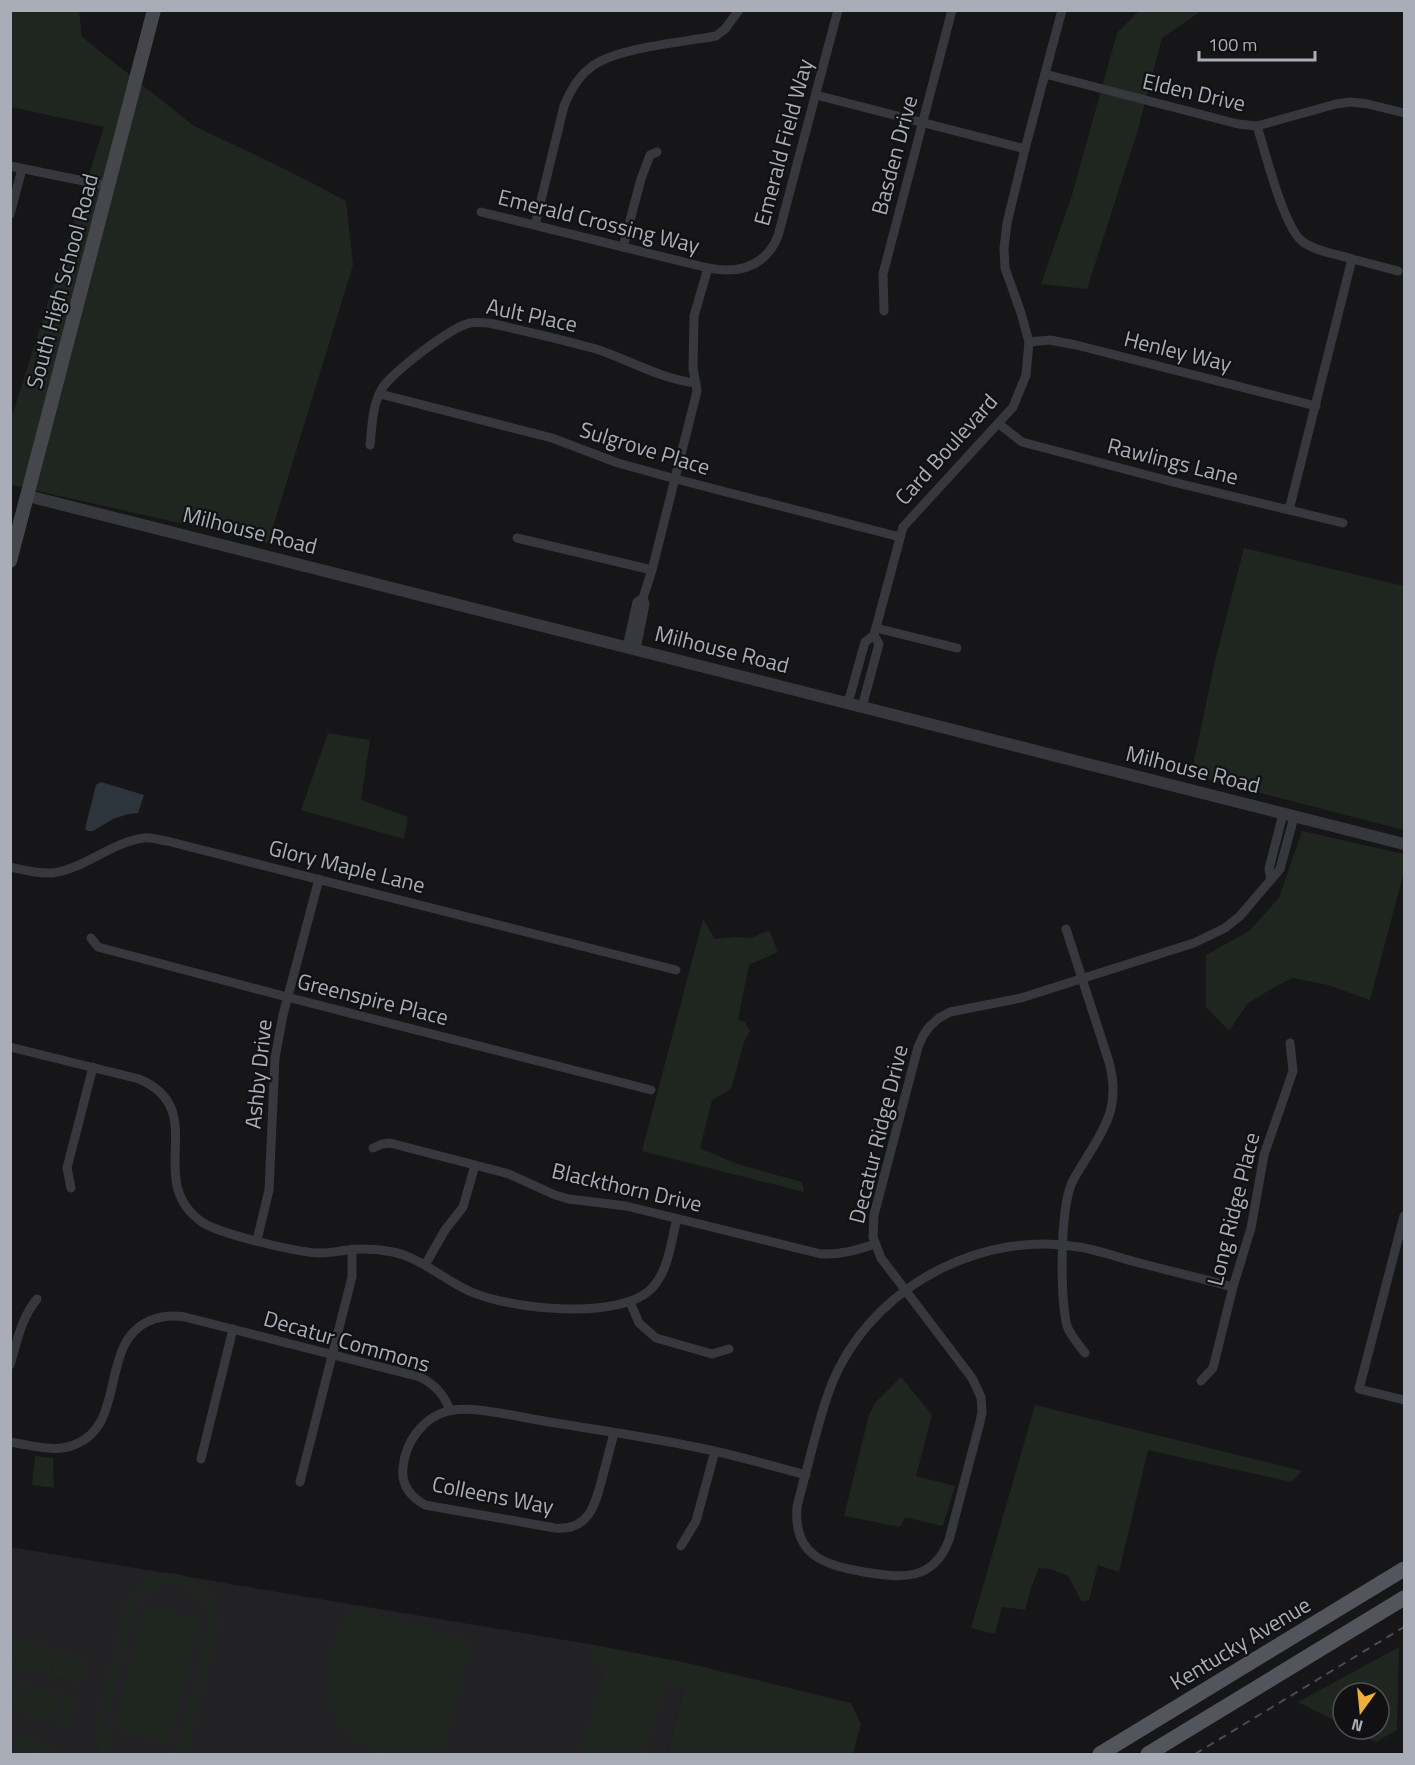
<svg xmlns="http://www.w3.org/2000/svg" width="1415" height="1765" font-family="'Titillium Web',sans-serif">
	<rect width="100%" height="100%" fill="#161618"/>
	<!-- built -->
	<polygon fill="#222225" points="10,1547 589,1644 691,1664 667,1754 11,1754"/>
	<!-- green -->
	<g fill="#1e261f">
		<polygon points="11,11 79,11 82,37 194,126 287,170 346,201 353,265 268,543 11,485 11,419 104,127 11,107"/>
		<polygon points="1139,11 1204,11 1201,11 1162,38 1137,133 1087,289 1041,284 1072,195 1117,33"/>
		<polygon points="1244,548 1404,586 1404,830 1191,775 1215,661"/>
		<polygon points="328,733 370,740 361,800 408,817 404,839 301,810"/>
		<polygon points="1302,831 1404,854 1404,872 1370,1000 1328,985 1293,978 1280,984 1248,1003 1229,1031 1206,1007 1206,955 1249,931 1279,898"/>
		<polygon points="703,919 715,939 735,937 752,938 769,930 778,952 749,965 738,1020 745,1022 750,1031 744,1042 731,1089 712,1100 700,1148 737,1164 802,1182 804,1192 642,1151"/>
		<polygon points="901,1377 932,1415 916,1476 955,1486 943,1526 905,1517 900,1527 844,1516 869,1415 874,1404"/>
		<polygon points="1035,1405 1302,1471 1291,1482 1148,1450 1119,1572 1098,1565 1089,1600 1082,1602 1068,1576 1050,1569 1039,1568 1032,1585 1025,1610 1002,1607 995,1634 971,1628"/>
		<polygon points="35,1456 53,1458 54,1488 32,1485"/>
		<path d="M167,1573C202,1574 223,1598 217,1633L186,1754H172L180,1739L208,1631C216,1586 161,1565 137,1605L106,1721L107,1741L115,1754H103L97,1743L96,1726L125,1608C133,1588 146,1577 167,1573Z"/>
		<polygon points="146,1606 201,1620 169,1743 114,1729"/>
		<polygon points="352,1607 464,1639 470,1648 443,1750 435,1754 384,1754 353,1741 335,1717 326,1682 334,1639"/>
		<polygon points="11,1637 21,1640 15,1667 11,1666"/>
		<polygon points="25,1640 38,1644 31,1671 18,1667"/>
		<polygon points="41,1644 54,1648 48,1675 35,1671"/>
		<polygon points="589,1644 691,1664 851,1703 861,1724 853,1754 667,1754 685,1686 665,1685 644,1754 581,1754 606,1668 644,1678 596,1662"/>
		<polygon points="1399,1647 1397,1730 1376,1742 1350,1729 1379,1729 1379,1693 1343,1693 1343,1725 1298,1702"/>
		<polygon points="58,1649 71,1652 64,1679 51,1676"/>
		<polygon points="75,1653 87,1656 81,1683 68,1680"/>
		<polygon points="15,1682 28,1685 21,1712 11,1709 11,1700"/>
		<polygon points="32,1686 44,1689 38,1716 25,1713"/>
		<polygon points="48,1690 61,1693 54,1720 41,1717"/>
		<polygon points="64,1694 77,1697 71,1724 58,1721"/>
		<polygon points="20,1737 37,1741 34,1754 15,1754"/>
		<polygon points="41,1742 58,1747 56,1754 37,1754"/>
	</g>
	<!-- water -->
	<polygon fill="#2c353c" points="101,782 144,795 138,813 128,814 113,819 93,831 88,831 85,829 96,785"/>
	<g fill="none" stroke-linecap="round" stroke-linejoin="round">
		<!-- minor -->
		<g stroke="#37383d" stroke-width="9">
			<polyline points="1045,74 1238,124 1257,126 1336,104 1350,102 1368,104 1404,113"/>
			<polyline points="816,95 1025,149"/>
			<path d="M1257,126C1265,151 1284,229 1303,242C1317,252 1337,254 1352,259L1289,510"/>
			<polyline points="10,166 108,186"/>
			<path d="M481,212L708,268C739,274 765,267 778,236L838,10"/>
			<polyline points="10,214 22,169"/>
			<path d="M535,225L564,106C570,91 577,78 590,68C613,48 685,42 716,36L725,29L739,10"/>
			<polyline points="623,247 641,179 650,155 657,152"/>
			<polyline points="1352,259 1398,271"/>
			<polyline points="884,311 883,274 952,10"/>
			<polyline points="1029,342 1050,340 1076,345 1316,406"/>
			<polyline points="380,394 552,438 618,463 676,479 900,537"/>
			<polyline points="999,424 1022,442 1173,482 1343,523"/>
			<path d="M370,445C372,427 372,407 381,390C391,373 451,327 470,323C476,322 483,323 489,323C525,331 561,339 596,349C630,360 660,379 696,383"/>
			<polyline points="517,538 652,570"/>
			<polyline points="643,598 652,570 697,391 693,368 694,316 708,268"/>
			<polyline points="876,628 957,648"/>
			<polyline points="627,647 637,602 643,598 645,604 636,649"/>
			<polyline points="848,703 865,642 874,635 903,527 1013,407 1026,375 1029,342 1021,313 1005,268 1004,248 1007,223 1025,149 1062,10"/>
			<polyline points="862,707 879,644 874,635"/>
			<path d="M10,867C23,870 39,874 52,873C85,869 111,842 144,838C151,837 159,840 167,841L676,970"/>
			<polyline points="1271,879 1269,869 1283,814"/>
			<path d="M1066,929L1109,1062C1120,1102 1108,1124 1087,1157C1082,1166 1075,1175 1071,1185C1060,1214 1060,1296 1067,1326C1070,1335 1079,1345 1085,1353"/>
			<polyline points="91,938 98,947 287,997 651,1090"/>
			<path d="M10,1047L139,1079C212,1110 142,1180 202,1222C219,1234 300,1253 320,1253C330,1253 338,1251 348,1250C363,1248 378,1249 393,1252C421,1258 443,1279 469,1291C508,1309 622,1322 653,1287C669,1269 671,1241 677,1219"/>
			<path d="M373,1148L382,1144L390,1143L509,1174L555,1195L569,1199L626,1206L821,1254C840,1255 857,1250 875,1244"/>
			<polyline points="71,1188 67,1168 93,1067"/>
			<polyline points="1404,1216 1359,1389 1404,1400"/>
			<polyline points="257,1240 269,1190 275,1058 283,1015 319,879"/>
			<polyline points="425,1265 445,1230 463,1207 475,1165"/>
			<path d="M1233,1287C1200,1278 1166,1270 1132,1261C1115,1256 1097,1250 1079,1247C984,1231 883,1282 839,1368C827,1392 820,1419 813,1445C808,1466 802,1486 797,1507C793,1556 825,1565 864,1572C902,1578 933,1582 949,1540L980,1422L982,1412L981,1397L972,1378L881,1258L873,1237L874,1215L918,1047L923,1036L929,1027L939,1018L950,1012L1021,998L1194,943L1225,928L1240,916L1280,869L1294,817"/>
			<polyline points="630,1302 639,1323 656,1338 712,1354 729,1349"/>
			<path d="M10,1365C17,1342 21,1318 37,1299"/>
			<polyline points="1201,1381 1213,1368 1233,1287 1251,1228 1264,1155 1293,1071 1290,1043"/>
			<path d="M614,1433C610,1448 606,1464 602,1479C595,1505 589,1531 555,1528L425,1505C411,1497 401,1485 403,1468C405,1443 422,1418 448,1411C470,1405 514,1416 538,1420C590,1429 643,1436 695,1447C732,1454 769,1465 806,1475"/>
			<path d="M10,1442C31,1445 54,1453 74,1445C128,1425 98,1344 149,1321C161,1316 172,1315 185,1317L420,1377C434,1384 445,1395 450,1411"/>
			<polyline points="201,1459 233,1329"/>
			<polyline points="300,1482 352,1277 352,1249"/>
			<polyline points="681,1546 696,1521 715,1451"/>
		</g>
		<!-- tertiary -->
		<polyline stroke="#37383d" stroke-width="12" points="28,496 1404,844"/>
		<!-- secondary -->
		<polyline stroke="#45474d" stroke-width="14" points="10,561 154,10"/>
		<!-- primary -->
		<g stroke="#53555c" stroke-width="15">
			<polyline points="1100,1754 1404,1569"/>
			<polyline points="1148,1754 1404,1598"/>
		</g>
		<!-- rail -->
		<polyline stroke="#4a4c52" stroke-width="2" stroke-dasharray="8 6" stroke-linecap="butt" points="1195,1754 1404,1627"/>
	</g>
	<g text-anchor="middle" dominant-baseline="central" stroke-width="4.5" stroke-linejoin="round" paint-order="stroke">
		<!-- street labels -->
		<g font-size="22" fill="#a8adb8" stroke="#111113">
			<text transform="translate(1194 92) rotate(13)">Elden Drive</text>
			<text transform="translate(783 142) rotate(-75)">Emerald Field Way</text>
			<text transform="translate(894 155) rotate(-75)">Basden Drive</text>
			<text transform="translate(599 221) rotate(14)">Emerald Crossing Way</text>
			<text transform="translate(62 281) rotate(-75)">South High School Road</text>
			<text transform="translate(532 315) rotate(12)">Ault Place</text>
			<text transform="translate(1178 351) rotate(14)">Henley Way</text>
			<text transform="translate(645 448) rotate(17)">Sulgrove Place</text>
			<text transform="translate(946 449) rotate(-48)">Card Boulevard</text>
			<text transform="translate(1173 461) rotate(14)">Rawlings Lane</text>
			<text transform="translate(250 530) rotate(14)">Milhouse Road</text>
			<text transform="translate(722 649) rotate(14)">Milhouse Road</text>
			<text transform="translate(1193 769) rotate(14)">Milhouse Road</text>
			<text transform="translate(347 866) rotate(14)">Glory Maple Lane</text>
			<text transform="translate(373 999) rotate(14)">Greenspire Place</text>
			<text transform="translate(258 1074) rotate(-84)">Ashby Drive</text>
			<text transform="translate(878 1134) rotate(-76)">Decatur Ridge Drive</text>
			<text transform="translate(627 1187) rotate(13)">Blackthorn Drive</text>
			<text transform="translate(1233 1209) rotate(-76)">Long Ridge Place</text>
			<text transform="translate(347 1341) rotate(16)">Decatur Commons</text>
			<text transform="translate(493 1495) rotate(11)">Colleens Way</text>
			<text transform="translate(1240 1643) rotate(-31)">Kentucky Avenue</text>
		</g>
	</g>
	<!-- border -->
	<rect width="1415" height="1765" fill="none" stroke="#a8adb8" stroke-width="24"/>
	<!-- north arrow -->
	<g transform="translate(1361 1711) rotate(195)"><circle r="28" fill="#111113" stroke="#4d4f55" stroke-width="1.5"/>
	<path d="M0-4.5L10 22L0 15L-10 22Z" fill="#f2b134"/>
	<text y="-9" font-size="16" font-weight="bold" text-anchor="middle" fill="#a8adb8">N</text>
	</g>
	<!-- scale -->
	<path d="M1199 51v9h116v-9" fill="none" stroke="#a8adb8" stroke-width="3"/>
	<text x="1208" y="51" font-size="18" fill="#a8adb8" stroke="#111113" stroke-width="4.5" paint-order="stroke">100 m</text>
</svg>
